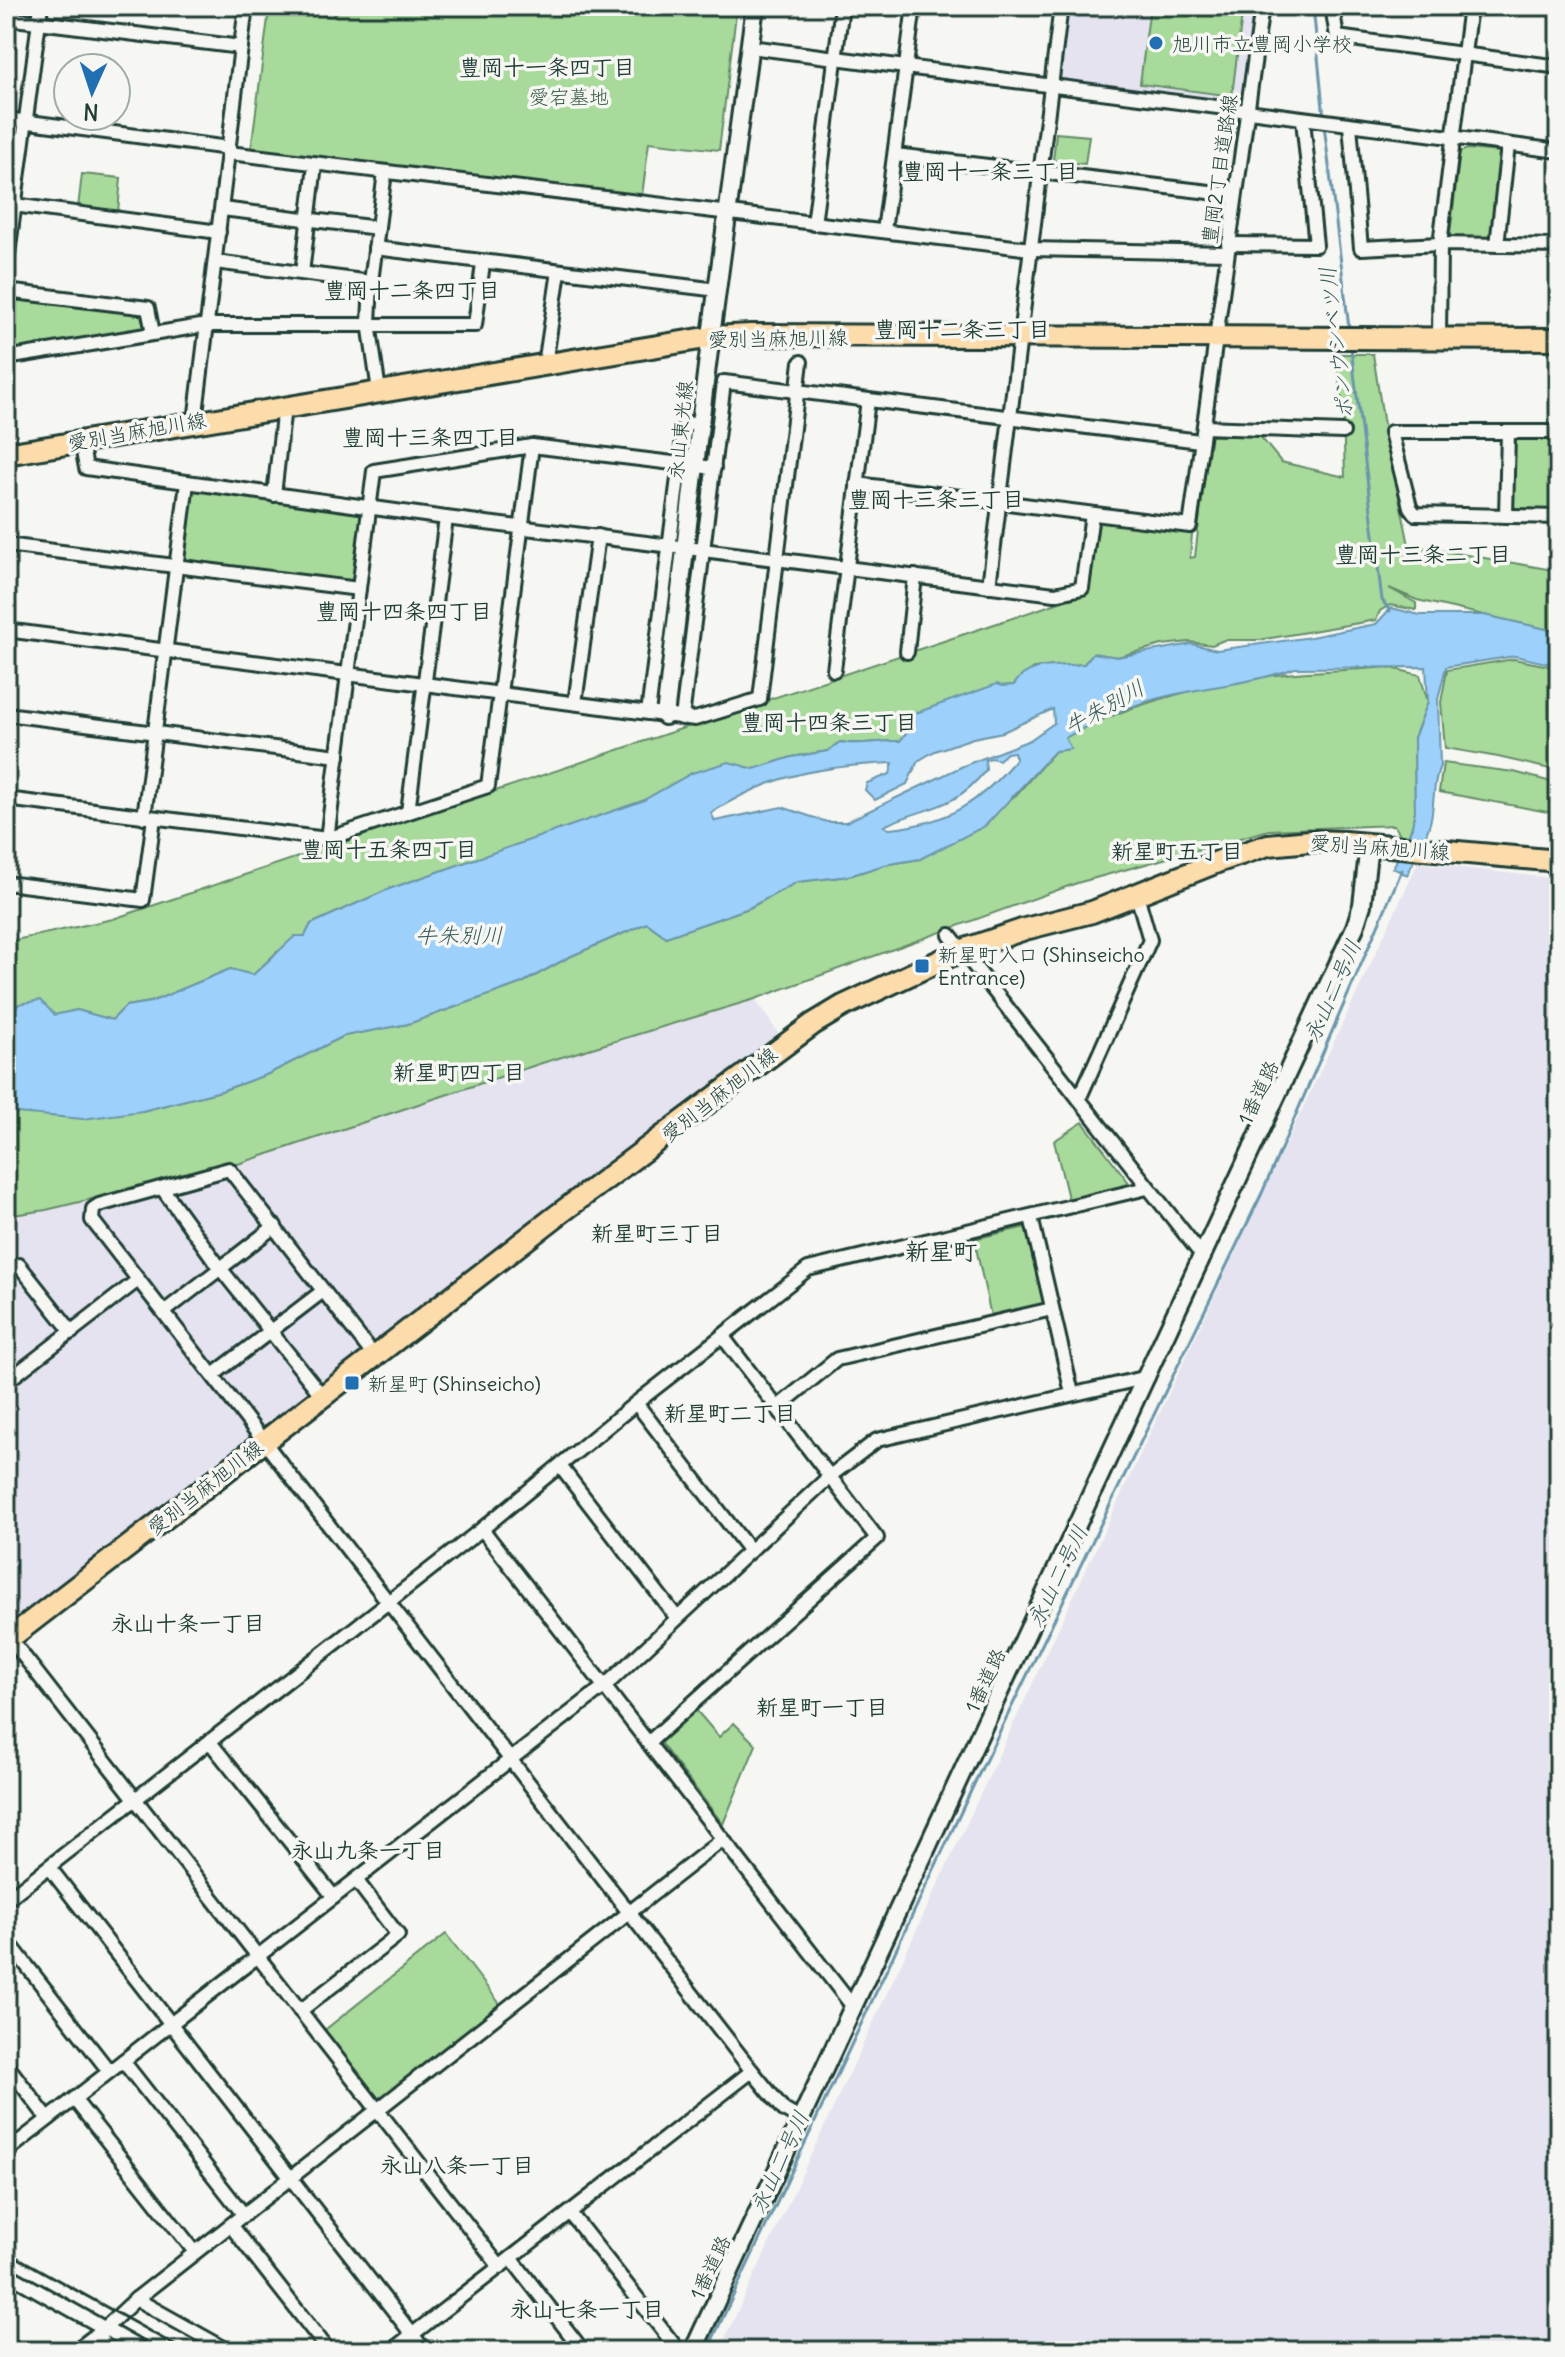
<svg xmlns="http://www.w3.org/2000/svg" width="1565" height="2357" font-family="Delius,'Klee One',sans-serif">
	<rect width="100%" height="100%" fill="#f6f6f2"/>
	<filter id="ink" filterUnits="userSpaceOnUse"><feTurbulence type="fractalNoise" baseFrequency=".0125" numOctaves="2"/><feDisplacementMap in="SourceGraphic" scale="16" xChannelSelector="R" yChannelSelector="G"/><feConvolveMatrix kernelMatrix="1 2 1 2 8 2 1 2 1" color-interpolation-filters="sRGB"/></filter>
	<g filter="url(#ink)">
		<!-- built -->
		<g fill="#e4e3ef">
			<polygon points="1070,6 1253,6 1240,104 1060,80"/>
			<polygon points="1418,863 1559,879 1559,2351 719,2351"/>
			<polygon points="755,999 780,1036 6,1627 6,1216 46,1210 238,1164 542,1063"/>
		</g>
		<!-- green -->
		<g fill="#a8da9b" stroke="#648c68" stroke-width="2">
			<polygon points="336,6 737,6 719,150 649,142 642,196 251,150 269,10 334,17"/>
			<polygon points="1150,6 1243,6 1232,96 1140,84"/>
			<polygon points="1056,133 1089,136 1085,164 1053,161"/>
			<polygon points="1467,149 1500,152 1502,156 1493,235 1491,238 1452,237 1450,234 1460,152"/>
			<polygon points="82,174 121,178 118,212 78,208"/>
			<polygon points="6,291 148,308 153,333 6,358"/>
			<path d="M1336,354H1373L1383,419L1409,545L1559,571V632L1417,600L1389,588L1416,603V610L1390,605L1380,611L1376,620L1259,640H1224L1212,645L1189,642L1162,645L1117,657L1093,653L1084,664L1034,668L1014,685L1001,686L913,715L916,722L900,741C880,740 860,746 840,742L828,751L792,757L754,769L743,766L692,773L643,801L389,889L311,924L305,936L277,952L253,975L230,969L151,1002L126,1006L112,1020L77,1010L55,1015L6,1018V942L113,919L1087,593L1082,588L1092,514L1190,526L1192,534L1190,558L1195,557L1209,436H1260L1281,462L1345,477L1343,412Z"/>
			<polygon points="1559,438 1559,510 1511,510 1513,439"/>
			<polygon points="187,483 369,507 359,589 176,567"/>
			<polygon points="1514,659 1559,668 1559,771 1498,757 1445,748 1441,702 1447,670"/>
			<path d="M1387,667L1420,675L1428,702L1414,738L1415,811L1412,827L1405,842L1394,825L1269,830L1077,883L755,999L542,1063L238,1164L46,1210L6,1216V1112L142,1111L221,1091L268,1074L344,1036L408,1024L522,983L569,957L647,923L666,937L749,908L797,882L849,876L884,865L920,859L1016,795L1055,751L1070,749L1064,738C1129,703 1202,685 1276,675C1312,670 1350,671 1387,667Z"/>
			<polygon points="1443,763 1514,772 1559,784 1559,814 1439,792"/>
			<polygon points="1083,1122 1133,1188 1069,1202 1054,1141"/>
			<polygon points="1026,1227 1044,1304 991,1316 974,1239"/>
			<polygon points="696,1710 719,1737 734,1723 756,1745 723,1824 659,1741"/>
			<polygon points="446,1934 500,2004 377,2101 321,2033"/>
		</g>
		<!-- water -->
		<path fill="#9dd1fb" stroke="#6b96ab" stroke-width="2" fill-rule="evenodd" d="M1391,608L1420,615H1484L1559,632V666L1515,656L1446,667L1438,699L1440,766C1432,783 1435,804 1430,823C1425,841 1415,858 1407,875L1393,868L1412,827L1415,811L1414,738L1428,702L1426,667L1295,668C1254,683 1210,686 1168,696C1132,704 1097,720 1065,738L1071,749L1055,751L985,826L920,859L884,865L849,876L797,882L749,908L666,937L647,923L569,957L522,983L408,1024L344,1036L268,1074L221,1091L142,1111L83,1119L6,1112V1018L19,1004L40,1000L55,1015L77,1010L112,1020L126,1006L151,1002L230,969L253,975L295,936H305L311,924L389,889L642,801L692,773L729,762L754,769L792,757L828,751L840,742C860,746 880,740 900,741L915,722L913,714L997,684L1002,686L1014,685C1027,661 1061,667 1084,664L1093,653L1117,657L1192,644L1217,650L1311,637L1376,624ZM1053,709L1054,723L1030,740L963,766L846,822H827L782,807L715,821L711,813C771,774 823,766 893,763L890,774L867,783L865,790L875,800L907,784L918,761L935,751L973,738L1003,732ZM1014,752L1016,759C980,803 946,824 889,829L884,826C928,805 952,812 986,770L985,760L991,758L999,760L1007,753Z"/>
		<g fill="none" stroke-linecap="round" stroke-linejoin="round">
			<!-- stream -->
			<g stroke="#6b96ab" stroke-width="3">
				<polyline points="1313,6 1324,118"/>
				<polyline points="1324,125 1349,328"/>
				<polyline points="1351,348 1382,600 1390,611"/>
				<polyline points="707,2351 976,1780 1262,1193 1402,870"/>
			</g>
			<defs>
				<g id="minor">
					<polyline points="1332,6 1337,37 1559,67"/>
					<polyline points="6,18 241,47"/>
					<polyline points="750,47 1559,151"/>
					<polyline points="6,119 229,148"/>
					<polyline points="1350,126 1361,248 1440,244 1559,246"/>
					<polyline points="229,153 1031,249 1227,253"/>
					<polyline points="895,155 1235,195"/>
					<polyline points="6,204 219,232"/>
					<polyline points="222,209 378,228"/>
					<polyline points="814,224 842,6"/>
					<polyline points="884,231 914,6"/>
					<polyline points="1228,244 1316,245 1303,120"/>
					<polyline points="1497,245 1508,145"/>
					<polyline points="375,248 718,290"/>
					<polyline points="215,262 371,282"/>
					<polyline points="6,269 41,6"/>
					<polyline points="302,273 315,165"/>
					<polyline points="6,291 148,308 153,333"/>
					<polyline points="1439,339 1440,244 1470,6"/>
					<polyline points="6,358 207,325 475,325 483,263"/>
					<polyline points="545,365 559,271"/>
					<polyline points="379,391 369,323 371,282 385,172"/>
					<polyline points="195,421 246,6"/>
					<polyline points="1204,427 1343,432"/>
					<polyline points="1559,432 1391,432 1410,507 1415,514 1559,517"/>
					<polyline points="81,441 86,468 446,518 1055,594 1082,588 1092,514"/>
					<polyline points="857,484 1190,526 1262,6"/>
					<polyline points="274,495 284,407"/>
					<polyline points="1506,516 1508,432"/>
					<polyline points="6,545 359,589"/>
					<polyline points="989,586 1061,6"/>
					<polyline points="6,630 695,719 760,699 801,362"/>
					<polyline points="907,652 915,576"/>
					<polyline points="834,670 868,400"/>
					<polyline points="575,703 598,536"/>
					<polyline points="648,713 685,423 701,425"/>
					<polyline points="6,714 338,756"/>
					<polyline points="682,718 724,382 1200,441"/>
					<polyline points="6,799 327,839 488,786 532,446"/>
					<polyline points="408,812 446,518"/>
					<polyline points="144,817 187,483"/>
					<polyline points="327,839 374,471 532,446 714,468"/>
					<polyline points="6,883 143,900 154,818"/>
					<polyline points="950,935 1204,1258"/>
					<polyline points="1079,1099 1150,940 1137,895"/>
					<polyline points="162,1188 220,1268 323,1397"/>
					<polyline points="1031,1217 1072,1393"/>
					<polyline points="6,1268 19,1265 72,1332"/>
					<polyline points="164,1312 275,1226"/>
					<polyline points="374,1356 229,1169 99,1205 93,1209 92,1220 752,2071 784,2110 801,2120"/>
					<polyline points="213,1375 323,1291"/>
					<polyline points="6,1382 138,1280"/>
					<polyline points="636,1403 750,1551"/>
					<polyline points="778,1407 837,1359 1052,1309"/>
					<polyline points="560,1466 677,1618"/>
					<polyline points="482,1529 854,2008"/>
					<polyline points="8,1636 500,2267"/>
					<polyline points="210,1742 334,1897"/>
					<polyline points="648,1743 877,1538 723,1337"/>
					<polyline points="49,1867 425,2351"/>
					<polyline points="6,1900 482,1529 636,1403 808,1269 1147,1188"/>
					<polyline points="6,1939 109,2071"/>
					<polyline points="300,2011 398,1935 356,1880"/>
					<polyline points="123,2061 244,2215"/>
					<polyline points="6,2064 48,2119"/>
					<polyline points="74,2099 195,2252"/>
					<polyline points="6,2152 605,1686 830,1476 877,1440 1148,1377"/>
					<polyline points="570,2213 679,2351"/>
					<polyline points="231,2226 329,2351"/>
					<polyline points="511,2258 583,2351"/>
					<polyline points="6,2273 145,2351"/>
					<polyline points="97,2334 110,2351"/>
					<polyline points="75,2351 105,2328 136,2299"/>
					<polyline points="229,2351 136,2299 723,1839"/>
					<polyline points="391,2351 752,2071"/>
				</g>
				<g id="tertiary">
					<polyline points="665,716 707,366 755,6"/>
					<polyline points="693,2351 1355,927 1362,905 1369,845"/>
				</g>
				<g id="primary">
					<polyline points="6,454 712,337 751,335 1559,339"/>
					<polyline points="6,1641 555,1217 813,1024 843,1006 963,950 1025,929 1092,912 1220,861 1268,845 1310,841 1345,842 1559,861"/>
				</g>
			</defs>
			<!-- minor casing -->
			<use href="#minor" stroke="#1f3d34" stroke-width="18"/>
			<!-- tertiary casing -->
			<use href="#tertiary" stroke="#1f3d34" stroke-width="22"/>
			<!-- primary casing -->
			<use href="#primary" stroke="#1f3d34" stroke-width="26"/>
			<!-- minor -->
			<use href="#minor" stroke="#f6f6f2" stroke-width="12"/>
			<!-- tertiary -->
			<use href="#tertiary" stroke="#f6f6f2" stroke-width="16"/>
			<!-- primary -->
			<use href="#primary" stroke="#fddcac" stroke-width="20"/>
			<!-- rail -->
			<polyline stroke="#1f3d34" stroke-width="3" points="6,2251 185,2351"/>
		</g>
	</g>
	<!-- markers -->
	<g fill="#1f6fb2" stroke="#f6f6f2" stroke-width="3">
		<circle cx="1156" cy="43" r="8"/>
		<rect x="914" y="958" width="16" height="16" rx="4"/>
		<rect x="344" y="1375" width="16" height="16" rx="4"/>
	</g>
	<g text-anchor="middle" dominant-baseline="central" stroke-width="7" stroke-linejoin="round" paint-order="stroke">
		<!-- poi labels -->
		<g font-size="20" fill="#1f3d34" stroke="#f6f6f2" text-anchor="start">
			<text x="1172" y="43">旭川市立豊岡小学校</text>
			<text x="938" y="954">新星町入口 (Shinseicho<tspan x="938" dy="23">Entrance)</tspan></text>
			<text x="368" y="1383">新星町 (Shinseicho)</text>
		</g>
		<!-- park labels -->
		<g font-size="20" fill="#3a5c49" stroke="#f6f6f2">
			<text x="569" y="96">愛宕墓地</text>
		</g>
		<!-- street labels -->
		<g font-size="20" fill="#1f3d34" stroke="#f6f6f2">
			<text transform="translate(1219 169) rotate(-82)">豊岡2丁目道路線</text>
			<text transform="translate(778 338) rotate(-1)">愛別当麻旭川線</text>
			<text transform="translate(680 430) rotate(-84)">永山東光線</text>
			<text transform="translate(137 431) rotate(-10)">愛別当麻旭川線</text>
			<text transform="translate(1380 847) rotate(4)">愛別当麻旭川線</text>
			<text transform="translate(1258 1092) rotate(-65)">1番道路</text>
			<text transform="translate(719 1094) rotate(-38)">愛別当麻旭川線</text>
			<text transform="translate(205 1487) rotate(-38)">愛別当麻旭川線</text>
			<text transform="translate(985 1680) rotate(-65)">1番道路</text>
			<text transform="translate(710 2267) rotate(-65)">1番道路</text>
		</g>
		<!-- neighbourhood labels -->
		<g font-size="22" font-weight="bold" fill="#1f3d34" stroke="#f6f6f2">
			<text x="547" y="67">豊岡十一条四丁目</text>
			<text x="990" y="171">豊岡十一条三丁目</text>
			<text x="412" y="290">豊岡十二条四丁目</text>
			<text x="962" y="329">豊岡十二条三丁目</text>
			<text x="430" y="437">豊岡十三条四丁目</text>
			<text x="936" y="499">豊岡十三条三丁目</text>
			<text x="1423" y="554">豊岡十三条二丁目</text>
			<text x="404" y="611">豊岡十四条四丁目</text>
			<text x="829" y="722">豊岡十四条三丁目</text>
			<text x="389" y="849">豊岡十五条四丁目</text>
			<text x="1177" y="851">新星町五丁目</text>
			<text x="459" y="1072">新星町四丁目</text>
			<text x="657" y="1233">新星町三丁目</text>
			<text x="730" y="1413">新星町二丁目</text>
			<text x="188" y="1623">永山十条一丁目</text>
			<text x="822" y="1707">新星町一丁目</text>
			<text x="368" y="1850">永山九条一丁目</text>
			<text x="457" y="2165">永山八条一丁目</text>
			<text x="587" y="2309">永山七条一丁目</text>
		</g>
		<!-- water labels -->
		<g font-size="22" font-style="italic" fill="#385b5c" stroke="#f6f6f2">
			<text transform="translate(1336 343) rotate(-97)">ポンウシベツ川</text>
			<text transform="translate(1104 707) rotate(-29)">牛朱別川</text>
			<text x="459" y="935">牛朱別川</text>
			<text transform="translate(1332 991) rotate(-66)">永山二号川</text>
			<text transform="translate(1057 1576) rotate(-64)">永山二号川</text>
			<text transform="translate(779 2162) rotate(-65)">永山二号川</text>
		</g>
		<!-- quarter labels -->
		<g font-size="24" font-weight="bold" fill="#1f3d34" stroke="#f6f6f2">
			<text x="941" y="1251">新星町</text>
		</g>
	</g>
	<!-- margin -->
	<rect width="1565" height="2357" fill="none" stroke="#f6f6f2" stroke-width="32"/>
	<rect x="16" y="16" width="1533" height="2325" fill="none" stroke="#1f3d34" stroke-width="3" filter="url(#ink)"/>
	<!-- north arrow -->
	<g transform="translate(92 92) rotate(183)"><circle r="38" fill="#f6f6f2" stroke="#a0aca6" stroke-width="2"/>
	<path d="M0-6L14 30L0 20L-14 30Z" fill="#1f6fb2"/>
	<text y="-12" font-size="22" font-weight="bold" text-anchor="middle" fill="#1f3d34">N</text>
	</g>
</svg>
